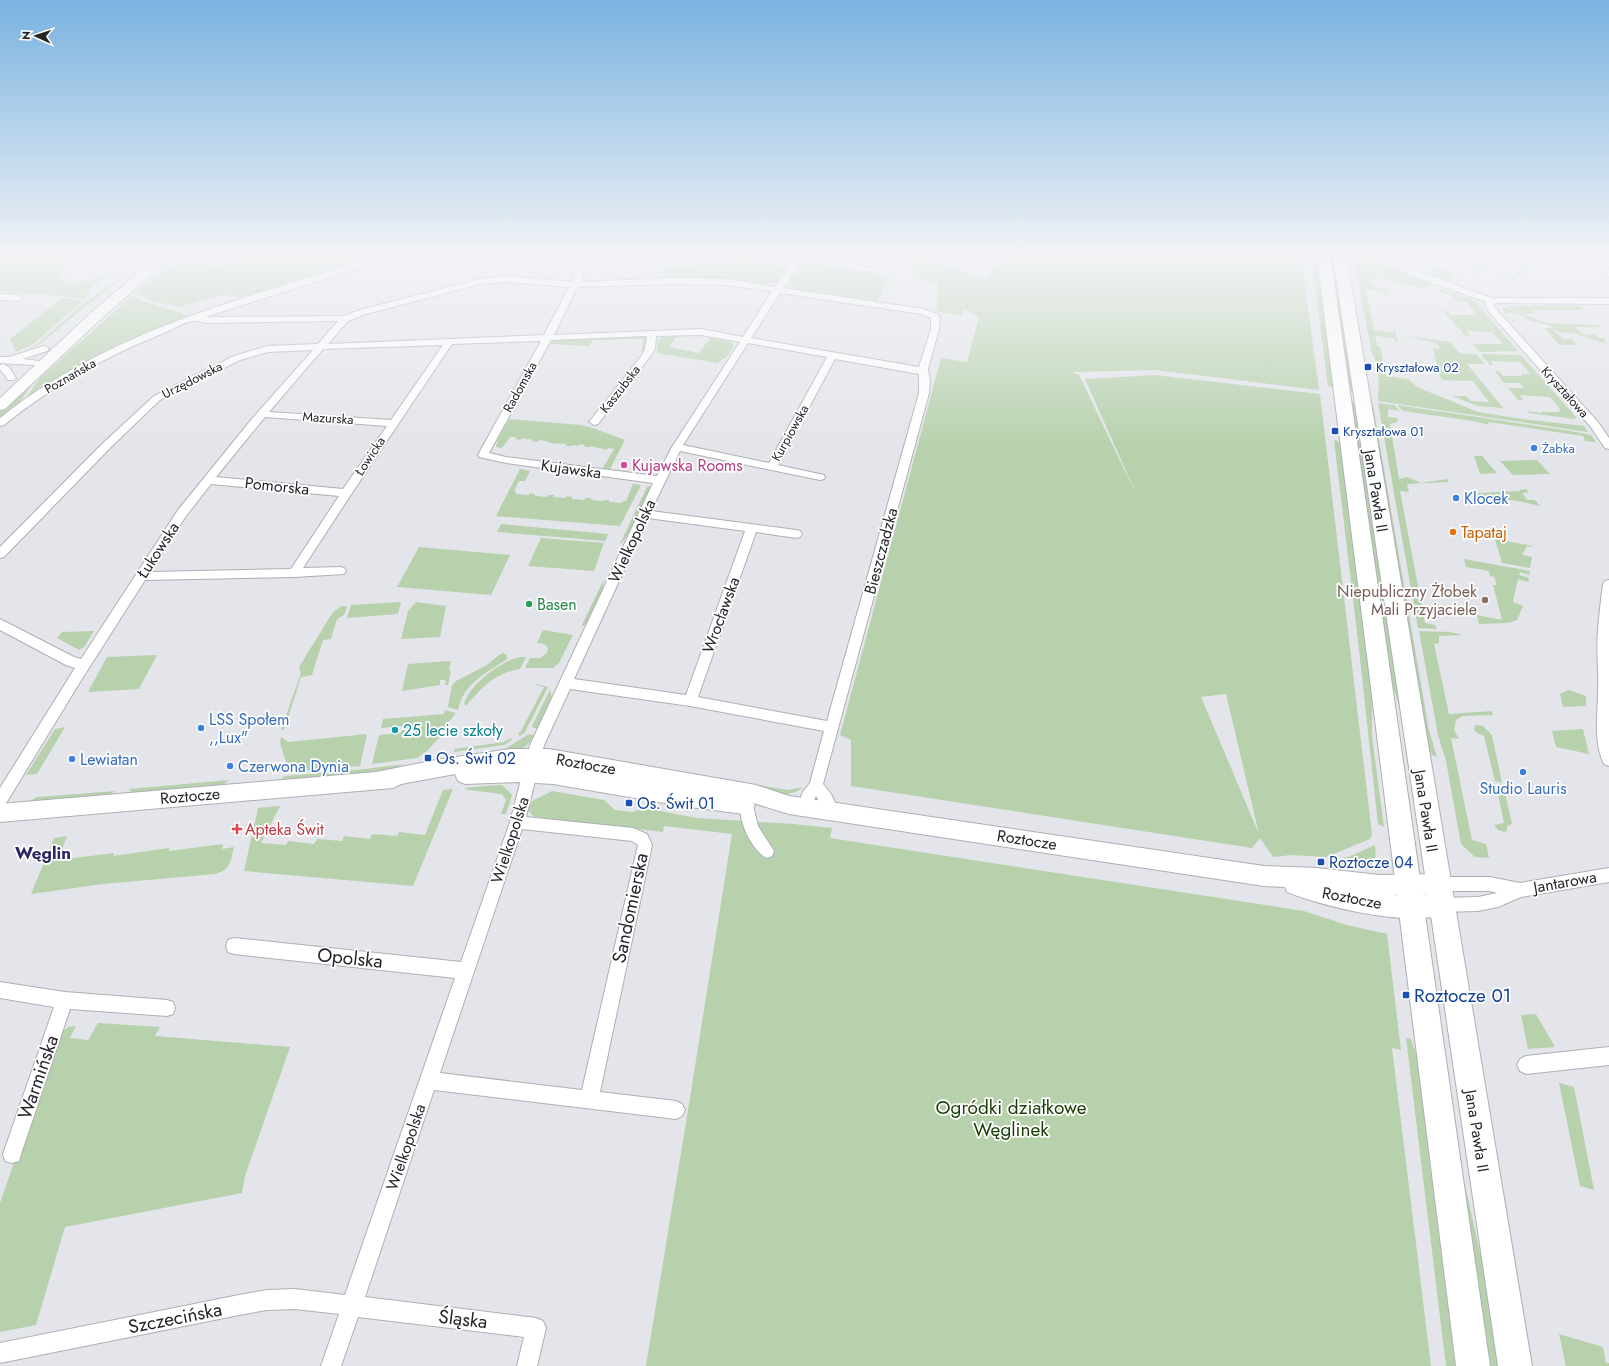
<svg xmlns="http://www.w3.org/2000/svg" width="1609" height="1366" font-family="Jost,sans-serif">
	<rect width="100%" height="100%" fill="#e3e5ea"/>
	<!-- green -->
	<g fill="#b7d1ac" fill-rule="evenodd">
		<polygon points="0,255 72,255 71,261 56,279 65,278 63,282 70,281 68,284 97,279 97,277 109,274 110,277 105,278 85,292 92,293 85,299 50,295 0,292"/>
		<polygon points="241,255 372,255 242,298 227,295 211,297 181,307 155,302 134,293 180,258 223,267"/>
		<polygon points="729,255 754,255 787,268 777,281 768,285 718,279 665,279 666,266 730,263"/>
		<path d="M899,255H930L946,265L986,280L1002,255H1301L1319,390L1155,370L1072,372L1079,375L1138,498L1085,379L1155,375L1320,394L1372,834L1370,839L1326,857L1292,855L1273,857L1260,838L1252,848L851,786V740L840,735L941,358L967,362L979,317L964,309L961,316L937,311L938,284L919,278V273L894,259ZM1226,694L1259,834L1201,697Z"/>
		<polygon points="1311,255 1317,255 1335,389 1328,386"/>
		<polygon points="1326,255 1333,255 1355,392 1346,390"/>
		<path d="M1353,255C1365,255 1377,254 1384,264L1430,283L1425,290L1412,285L1394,283L1375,276L1368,283L1386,290L1389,288L1390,289L1385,294L1384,291L1366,289L1374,330L1393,333V329L1394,330L1398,341L1395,342L1394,338L1375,336L1377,346L1380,347L1386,376L1408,379L1417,387L1478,412L1522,419L1584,426L1588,432L1378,401C1379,384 1380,367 1372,353Z"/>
		<polygon points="1489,255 1490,255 1533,270 1532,271 1525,269 1514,280 1496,274 1497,273 1512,278 1521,269 1491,258 1488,261 1494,263 1493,265 1487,263 1486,264 1491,266 1482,271 1477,269 1475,271 1479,273 1477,274 1471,271"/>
		<polygon points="807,263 890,276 877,301 880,302 879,304 796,290 789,284 802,264"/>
		<polygon points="1435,267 1455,274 1459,272 1449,281 1427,273"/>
		<polygon points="127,272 130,272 80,311 40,344 22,353 40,342 83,304"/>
		<polygon points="1441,289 1475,301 1518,351 1480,352 1472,344 1503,344 1492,332 1467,331 1470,336 1465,336 1443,310 1446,310 1451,315 1476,315 1467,302 1457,301 1452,296 1440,291"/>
		<polygon points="133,295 140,300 190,316 101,353 100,355 74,368 25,399 40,378"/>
		<polygon points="63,298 83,301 32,345 16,352 10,339"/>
		<polygon points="1506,306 1579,306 1586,310 1533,310 1536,313 1522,313"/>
		<polygon points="1504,307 1547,323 1600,325 1602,327 1575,327 1582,334 1595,335 1599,338 1604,338 1607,341 1604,341 1609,345 1577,334 1558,332 1549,325 1528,320 1523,316 1515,313 1506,313 1512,320 1517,321 1512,321 1502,310"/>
		<polygon points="1545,328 1552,328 1563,339 1572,339 1577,345 1559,345"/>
		<polygon points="645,336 648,338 645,352 641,352 644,339 593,340 589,346 550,344 553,340 562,339"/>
		<polygon points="677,336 669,347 699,353 710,338 732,342 734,346 728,356 717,363 657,353 658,340 663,337"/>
		<polygon points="1407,336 1450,342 1460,353 1476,354 1485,364 1467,364 1503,408 1478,406 1452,396 1466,396 1471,401 1489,402 1473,381 1442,380 1440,376 1433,348 1442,349 1435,343"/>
		<polygon points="1482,354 1521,355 1576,417 1575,419 1529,413 1528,411 1542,413 1542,412 1560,412 1559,410 1560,409 1550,397 1520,395 1523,400 1518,400 1508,388 1524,388 1520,383 1504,383 1495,371 1499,371 1503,376 1522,376 1521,374 1530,374 1520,362 1490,361 1493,365 1490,365 1481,355"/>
		<polygon points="34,382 20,402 21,403 0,418 0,411 29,384"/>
		<polygon points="1347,400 1356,402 1403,709 1400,709 1385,660"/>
		<polygon points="1378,403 1394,405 1400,411 1388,409 1388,417 1397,418 1398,422 1390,424 1399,479 1407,477 1421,483 1447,479 1449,482 1407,484 1409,492 1400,491 1425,623 1435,625 1437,629 1418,628"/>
		<polygon points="1371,404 1373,405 1429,730 1437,757 1432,755 1423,735"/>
		<polygon points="1397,405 1571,431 1591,435 1596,442 1585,441 1583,436 1488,422 1489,425 1473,421 1403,411"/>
		<polygon points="509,419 581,425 593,428 625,440 610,469 603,468 614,449 608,448 607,450 591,446 590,447 584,447 585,445 580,444 579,446 573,445 572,446 566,446 567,444 549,443 550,442 539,440 538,442 532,441 533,440 522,438 521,440 515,439 516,437 510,437 502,448 496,447 498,439"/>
		<polygon points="1334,440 1338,441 1344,454 1372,682 1372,736 1384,827 1378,824 1359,649"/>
		<polygon points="1474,456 1482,456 1497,473 1480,474"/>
		<polygon points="1537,460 1550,474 1513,475 1500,461"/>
		<polygon points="520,469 530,471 525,481 519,481 514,491 516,492 516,494 529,495 530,493 535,494 535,496 547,497 548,495 554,495 553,497 565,498 567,496 572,497 572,499 584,500 585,498 591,498 591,500 603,501 604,500 609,500 609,502 622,503 623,501 626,501 633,484 641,485 620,526 496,516"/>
		<polygon points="648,485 650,488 649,492 630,532 619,546"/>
		<polygon points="1526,489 1529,492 1522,493 1527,500 1535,500 1540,506 1523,502 1478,495 1478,493 1520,491 1520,490"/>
		<polygon points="501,524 608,534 605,541 497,532"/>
		<polygon points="541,538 604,543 594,571 528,566"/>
		<polygon points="1495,539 1533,546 1533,547 1526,546 1527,549 1525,548 1525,551 1523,553 1523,555 1532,557 1530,568 1502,563"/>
		<polygon points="419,547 510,555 491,595 397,587"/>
		<polygon points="1464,559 1530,571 1529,575 1520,572 1519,575 1529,578 1528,582 1518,579 1513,602 1523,606 1517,620 1508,623 1479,624 1477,615 1502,620 1493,585 1497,585 1494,577 1490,576 1489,571 1466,567"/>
		<polygon points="604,579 602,591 587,624 581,627"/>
		<polygon points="401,602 398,614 347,618 351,605"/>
		<polygon points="416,602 446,606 440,637 401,639 408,611"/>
		<polygon points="342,606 347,606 344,615 337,619 331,639 323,640 312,675 301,677 284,730 281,730 301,673 299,667 333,612"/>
		<polygon points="543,630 573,635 559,663 553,668 525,668 530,658 540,658 547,653 548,648 544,644 537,643"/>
		<polygon points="94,631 84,647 79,650 57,638 62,632"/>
		<polygon points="1419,631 1450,632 1463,635 1439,636 1439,643 1434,644 1449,714 1492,711 1493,715 1462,716 1456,720 1454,730 1459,739 1451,738 1472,840 1486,844 1489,858 1475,857 1461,844 1446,761 1438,735"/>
		<path d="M503,653L507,655V659C486,674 464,682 458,710L448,707L452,685L456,681L487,665L499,655Z"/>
		<polygon points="157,655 139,689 88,692 107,657"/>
		<path d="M520,657H526L520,669C495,673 482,687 466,706L464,704C469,685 501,661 520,657Z"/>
		<polygon points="451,661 449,670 451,671 448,685 445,685 446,680 440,680 440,685 402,691 408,664"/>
		<polygon points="537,684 548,687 525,732 520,736 518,734 521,731 544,687 535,685"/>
		<polygon points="550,690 552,697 537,728 533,728 532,726"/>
		<polygon points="1569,690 1586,696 1586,706 1563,707 1560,694"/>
		<polygon points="445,710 456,713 438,735 440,737 427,751 417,758 372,764 379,735 400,733 403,730 403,727 401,726 381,728 383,719 444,714"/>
		<polygon points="1476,725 1483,726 1492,735 1502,783 1495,781 1484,736 1477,733 1474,730 1475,726"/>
		<polygon points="65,727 37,774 26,775 55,729"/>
		<polygon points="1583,729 1589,754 1556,747 1552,731"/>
		<polygon points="367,734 360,766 285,772 286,762 280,743 281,737 288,742"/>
		<path d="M529,734L534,735C525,751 520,750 503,750Z"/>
		<polygon points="511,738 512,740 504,745 454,752 454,749 504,742"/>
		<polygon points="594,756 787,790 804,787 796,792 783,795 574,757"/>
		<polygon points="405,764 377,773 281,781 283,777 285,776 365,769"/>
		<polygon points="229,780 223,785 132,793 129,789"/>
		<polygon points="497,785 502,785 512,795 506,814 501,814 506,800 502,794 468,790 464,788"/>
		<polygon points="1496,786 1504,788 1512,824 1507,826 1507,830 1505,832 1498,830 1494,825 1504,823"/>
		<polygon points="453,789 413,886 244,871 258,808 280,806 261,843 286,845 288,841 314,844 317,839 342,841 344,836 370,839 372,834 397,836 399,832 425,835 443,790"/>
		<polygon points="115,791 108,796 31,803 33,799 37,797"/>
		<polygon points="552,791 604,800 615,810 632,812 644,808 697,818 794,824 832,828 830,838 1304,911 1347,925 1387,934 1401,1050 1392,1048 1431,1366 646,1366 689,1104 732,834 664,826 663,832 534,817 528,810 532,801"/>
		<path d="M67,836L58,860L114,853L113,856L169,848V851L223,844L222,849L234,847C230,862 232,869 215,874L103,884L31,894L54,838Z"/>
		<polygon points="1375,845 1376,861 1368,869 1341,866 1340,861 1336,861 1353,855"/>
		<polygon points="1536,1014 1555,1047 1528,1049 1521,1015"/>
		<polygon points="98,1023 160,1027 155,1036 290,1047 245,1176 242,1193 65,1227 36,1325 0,1332 0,1203 58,1035 68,1027 76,1026 70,1038 88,1040"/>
		<polygon points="1406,1038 1411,1039 1422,1072 1461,1366 1446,1366"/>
		<polygon points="1559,1083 1574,1087 1594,1190 1580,1186"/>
		<polygon points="1460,1184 1465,1185 1488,1288 1501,1366 1483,1366"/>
		<polygon points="1559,1334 1603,1347 1606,1363 1609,1363 1609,1366 1566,1366"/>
	</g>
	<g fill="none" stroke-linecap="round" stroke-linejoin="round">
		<defs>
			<g id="street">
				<path d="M386,255H400L205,317L344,316L360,310L480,279L506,276L572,282L578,265L573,255H582C588,265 585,273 580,282L675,278L728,279L775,287L798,255H806L804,257L868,267L872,269L868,271L801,262L783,288L923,309L939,315L940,317L939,329L928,369L930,381L929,393L823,784L831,794L839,811L837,815L832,817L827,815L816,796L809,811L804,813L799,811L797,807L803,792L810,783L824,731L690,706L570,689L544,745L526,817L633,828L647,834L652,845L600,1092L676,1101L682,1104L685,1110L682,1116L676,1119L434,1090L365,1297L536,1318L543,1321L546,1328L537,1366H517L524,1337L358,1317L341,1366H321L339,1314L295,1309L267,1310L239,1315L0,1363V1343L239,1295L267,1290L295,1289L345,1295L455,978L234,954L228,952L226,946L228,940L234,938L461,962L510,822L530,745L653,483L506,463L479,457L478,455L541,341L452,344L350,496L303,568L340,567L344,568L346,571L344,574L294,577L145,580L80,682L5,805L0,807V788L75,668L66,665L0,630V619L74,657L81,659L178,510L251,420L313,350L268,352L240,360L160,400L111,447L4,557L0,558V547L103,443L154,396L234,356L267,346L318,344L338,321L207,323C203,322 199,321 195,321C185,321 173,329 164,333C106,356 52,386 4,425L0,426V418C111,329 252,295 386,255ZM506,282L569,287L544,335L328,344L348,321L366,314L480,284ZM675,284L728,285L772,291L743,337L701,329L554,335L577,287ZM780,293L921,314L931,318V329L919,367L751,338ZM701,335L740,342L672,447L657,476L506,457L489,453L551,340L647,336L645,349L642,355L589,422L594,425L598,424L649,358L655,349L656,336ZM748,343L827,357L769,463L683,445ZM443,345L391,420L269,412L323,349ZM835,359L919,374V393L827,721L698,697L756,532L796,538L800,537L802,534L800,531L796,530L651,511L680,451L820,480L824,479L825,477L824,475L778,465ZM265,417L387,426L343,489L216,477ZM211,484L339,496L291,569L150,572L186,516ZM648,518L745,531L686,695L574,679ZM522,829L632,841L638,845L582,1090L440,1073Z"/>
				<polygon points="966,255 982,255 999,259 1000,261 996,263"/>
				<polygon points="1582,255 1591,255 1609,270 1609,276 1606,276"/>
				<polygon points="1405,269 1411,269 1492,298 1609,298 1609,304 1497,303 1493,304 1496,309 1598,422 1609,438 1609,449 1605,448 1590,426 1489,312 1485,304 1486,302 1405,273 1404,271"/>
				<polygon points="0,294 18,295 22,298 18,301 0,300"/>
				<polygon points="44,346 47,347 49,349 47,351 23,359 48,362 50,364 48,366 0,363 0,357 9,357"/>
				<polygon points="3,364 9,367 16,378 14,380 8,380 0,369 0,365"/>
				<path d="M1609,580V766L1604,764C1593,741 1598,716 1598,691C1599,671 1596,650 1598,630C1599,615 1601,599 1603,584L1605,581Z"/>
				<path d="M747,799L752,801L758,826L774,851L772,856L767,858C752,852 735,816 742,801Z"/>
				<polygon points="1609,868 1609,882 1521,897 1498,907 1478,911 1441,912 1435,910 1433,905 1435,900 1441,898 1478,897 1497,893 1490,891 1438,891 1433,889 1430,884 1433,879 1438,877 1490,877 1520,883"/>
				<polygon points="0,982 65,992 167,1000 173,1002 175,1008 173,1014 167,1016 70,1009 21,1154 19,1161 12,1163 5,1161 3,1154 54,1007 0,998"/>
				<polygon points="1609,1047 1609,1065 1526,1074 1520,1071 1517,1065 1520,1059 1526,1056"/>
			</g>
			<g id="secondary">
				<polygon points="160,255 172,256 103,317 5,409 0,410 0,398 93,311"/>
				<path d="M510,749H549L756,785L789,796L1264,866L1317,868L1379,875L1438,874L1446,877L1449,884L1446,891L1438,894L1390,895C1408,896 1433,891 1449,897L1452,905L1449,913C1410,928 1325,907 1287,892L1285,887L1264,886L789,814L753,803L755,805L751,812L744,814L682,806L553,784L518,782L465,784L458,781L455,774L401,784L393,788L0,822V804L376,772L436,760Z"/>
			</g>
			<g id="primary">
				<polygon points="1316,255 1329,255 1334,281 1490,1366 1456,1366 1320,281"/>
				<polygon points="1332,255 1345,255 1351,283 1532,1366 1498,1366 1337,283"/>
			</g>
		</defs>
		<!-- street casing -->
		<use href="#street" stroke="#aeafb5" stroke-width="2"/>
		<!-- secondary casing -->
		<use href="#secondary" stroke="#aeafb5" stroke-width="2"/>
		<!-- primary casing -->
		<use href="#primary" stroke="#aeafb5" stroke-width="2"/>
		<!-- street -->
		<use href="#street" fill="#fff" fill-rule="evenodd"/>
		<!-- secondary -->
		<use href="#secondary" fill="#fff" fill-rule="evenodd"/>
		<!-- primary -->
		<use href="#primary" fill="#fff" fill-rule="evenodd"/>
	</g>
	<!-- sky -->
	<linearGradient id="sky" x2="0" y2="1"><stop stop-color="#79b2e0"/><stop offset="0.57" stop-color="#f2f3f6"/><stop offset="1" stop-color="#f2f3f6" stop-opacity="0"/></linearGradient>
	<rect width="1609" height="447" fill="url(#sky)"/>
	<!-- markers -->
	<g fill="#1a4fb4" stroke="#fff" stroke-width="1.5">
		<rect x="1364" y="363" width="8" height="8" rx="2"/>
		<rect x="1331" y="427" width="8" height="8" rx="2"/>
		<rect x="424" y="754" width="8" height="8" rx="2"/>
		<rect x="625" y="799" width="8" height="8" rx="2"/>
		<rect x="1317" y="858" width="8" height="8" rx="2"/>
		<rect x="1402" y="991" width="8" height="8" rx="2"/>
	</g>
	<g fill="#3f7fe0" stroke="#fff" stroke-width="1.5">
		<circle cx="1534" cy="448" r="4"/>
		<circle cx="1456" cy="498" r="4"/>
		<circle cx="201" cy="728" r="4"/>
		<circle cx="72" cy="759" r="4"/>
		<circle cx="230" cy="766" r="4"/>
		<circle cx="1523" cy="772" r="4"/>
	</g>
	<circle fill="#d1479c" stroke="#fff" stroke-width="1.5" cx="624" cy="465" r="4"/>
	<circle fill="#e8710a" stroke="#fff" stroke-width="1.5" cx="1453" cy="532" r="4"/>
	<circle fill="#8d6e63" stroke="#fff" stroke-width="1.5" cx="1485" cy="600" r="4"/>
	<circle fill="#2e9e5b" stroke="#fff" stroke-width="1.5" cx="529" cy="604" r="4"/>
	<circle fill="#0f9aa8" stroke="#fff" stroke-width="1.5" cx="395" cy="730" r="4"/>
	<path fill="#e0444e" stroke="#fff" stroke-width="1.5" d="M235 823h4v4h4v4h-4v4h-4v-4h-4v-4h4z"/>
	<g text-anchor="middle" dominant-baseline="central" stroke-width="3.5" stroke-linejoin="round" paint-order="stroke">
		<!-- far-transit labels -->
		<g font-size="13" fill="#164399" stroke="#fff" text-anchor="start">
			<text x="1376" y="367">Kryształowa 02</text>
			<text x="1343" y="431">Kryształowa 01</text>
		</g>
		<!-- far-street labels -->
		<g font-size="13" fill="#242527" stroke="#fff">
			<text transform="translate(70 376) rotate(-30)">Poznańska</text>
			<text transform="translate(192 380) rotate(-27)">Urzędowska</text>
			<text transform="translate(520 387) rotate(-61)">Radomska</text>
			<text transform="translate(620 389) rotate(-52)">Kaszubska</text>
			<text transform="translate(1565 392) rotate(48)">Kryształowa</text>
			<text transform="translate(328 418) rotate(4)">Mazurska</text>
			<text transform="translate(790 433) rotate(-61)">Kurpiowska</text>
			<text transform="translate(370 456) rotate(-56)">Łowicka</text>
		</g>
		<!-- far-shop labels -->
		<g font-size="13" fill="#366cbe" stroke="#fff" text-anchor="start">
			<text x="1542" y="448">Żabka</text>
		</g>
		<!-- hotel labels -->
		<g font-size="16" fill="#b23c85" stroke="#fff" text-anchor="start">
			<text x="632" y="465">Kujawska Rooms</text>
		</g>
		<!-- street labels -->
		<g font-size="16" fill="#242527" stroke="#fff">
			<text transform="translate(571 469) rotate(8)">Kujawska</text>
			<text transform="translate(277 486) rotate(6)">Pomorska</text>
			<text transform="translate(1376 491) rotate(81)">Jana Pawła II</text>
			<text transform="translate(632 541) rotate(-65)">Wielkopolska</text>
			<text transform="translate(158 550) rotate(-57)">Łukowska</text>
			<text transform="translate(881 551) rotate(-75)">Bieszczadzka</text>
			<text transform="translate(721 615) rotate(-70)">Wrocławska</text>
			<text transform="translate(586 764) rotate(10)">Roztocze</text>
			<text transform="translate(190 796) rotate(-5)">Roztocze</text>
			<text transform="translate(1426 811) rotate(81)">Jana Pawła II</text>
			<text transform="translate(510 840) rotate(-72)">Wielkopolska</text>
			<text transform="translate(1027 840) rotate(9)">Roztocze</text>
			<text transform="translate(1565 882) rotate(-10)">Jantarowa</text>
			<text transform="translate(1352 898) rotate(11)">Roztocze</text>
			<text transform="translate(1477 1131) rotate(81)">Jana Pawła II</text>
			<text transform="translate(406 1147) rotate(-71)">Wielkopolska</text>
		</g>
		<!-- shop labels -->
		<g font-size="16" fill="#366cbe" stroke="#fff" text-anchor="start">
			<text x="1464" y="498">Klocek</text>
			<text x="209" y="719">LSS Społem<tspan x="209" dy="18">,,Lux"</tspan></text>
			<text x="80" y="759">Lewiatan</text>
			<text x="238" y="766">Czerwona Dynia</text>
			<text x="1523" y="788" text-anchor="middle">Studio Lauris</text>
		</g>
		<!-- food labels -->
		<g font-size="16" fill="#c56008" stroke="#fff" text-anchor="start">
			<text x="1461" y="532">Tapataj</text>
		</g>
		<!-- education labels -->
		<g font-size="16" fill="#785e54" stroke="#fff" text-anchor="end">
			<text x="1477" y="591">Niepubliczny Żłobek<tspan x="1477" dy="18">Mali Przyjaciele</tspan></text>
		</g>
		<!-- leisure labels -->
		<g font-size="16" fill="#27864d" stroke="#fff" text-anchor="start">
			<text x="537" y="604">Basen</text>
		</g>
		<!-- culture labels -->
		<g font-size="16" fill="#0d838f" stroke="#fff" text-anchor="start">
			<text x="403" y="730">25 lecie szkoły</text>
		</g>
		<!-- transit labels -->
		<g font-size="16" fill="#164399" stroke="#fff" text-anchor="start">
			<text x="436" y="758">Os. Świt 02</text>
			<text x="637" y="803">Os. Świt 01</text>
			<text x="1329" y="862">Roztocze 04</text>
		</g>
		<!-- health labels -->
		<g font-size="16" fill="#be3a42" stroke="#fff" text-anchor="start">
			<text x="245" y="829">Apteka Świt</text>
		</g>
		<!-- neighbourhood labels -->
		<g font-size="17" font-weight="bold" fill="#2b2761" stroke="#fff">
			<text x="43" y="853">Węglin</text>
		</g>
		<!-- near-street labels -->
		<g font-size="19" fill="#242527" stroke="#fff">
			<text transform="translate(630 908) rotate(-78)">Sandomierska</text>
			<text transform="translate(350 958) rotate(6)">Opolska</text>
			<text transform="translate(38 1077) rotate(-71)">Warmińska</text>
			<text transform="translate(175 1318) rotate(-11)">Szczecińska</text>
			<text transform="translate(463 1319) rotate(7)">Śląska</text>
		</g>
		<!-- near-transit labels -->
		<g font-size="19" fill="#164399" stroke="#fff" text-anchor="start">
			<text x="1414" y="995">Roztocze 01</text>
		</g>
		<!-- near-park labels -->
		<g font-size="19" fill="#1b3e07" stroke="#fff">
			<text x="1011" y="1107">Ogródki działkowe<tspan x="1011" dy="22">Węglinek</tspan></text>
		</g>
	</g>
	<!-- north arrow -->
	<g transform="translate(36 36) rotate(273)" stroke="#ffffff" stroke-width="3" paint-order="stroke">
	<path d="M0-3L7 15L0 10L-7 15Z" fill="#242527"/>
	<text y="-6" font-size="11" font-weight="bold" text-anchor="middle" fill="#242527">N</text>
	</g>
</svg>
